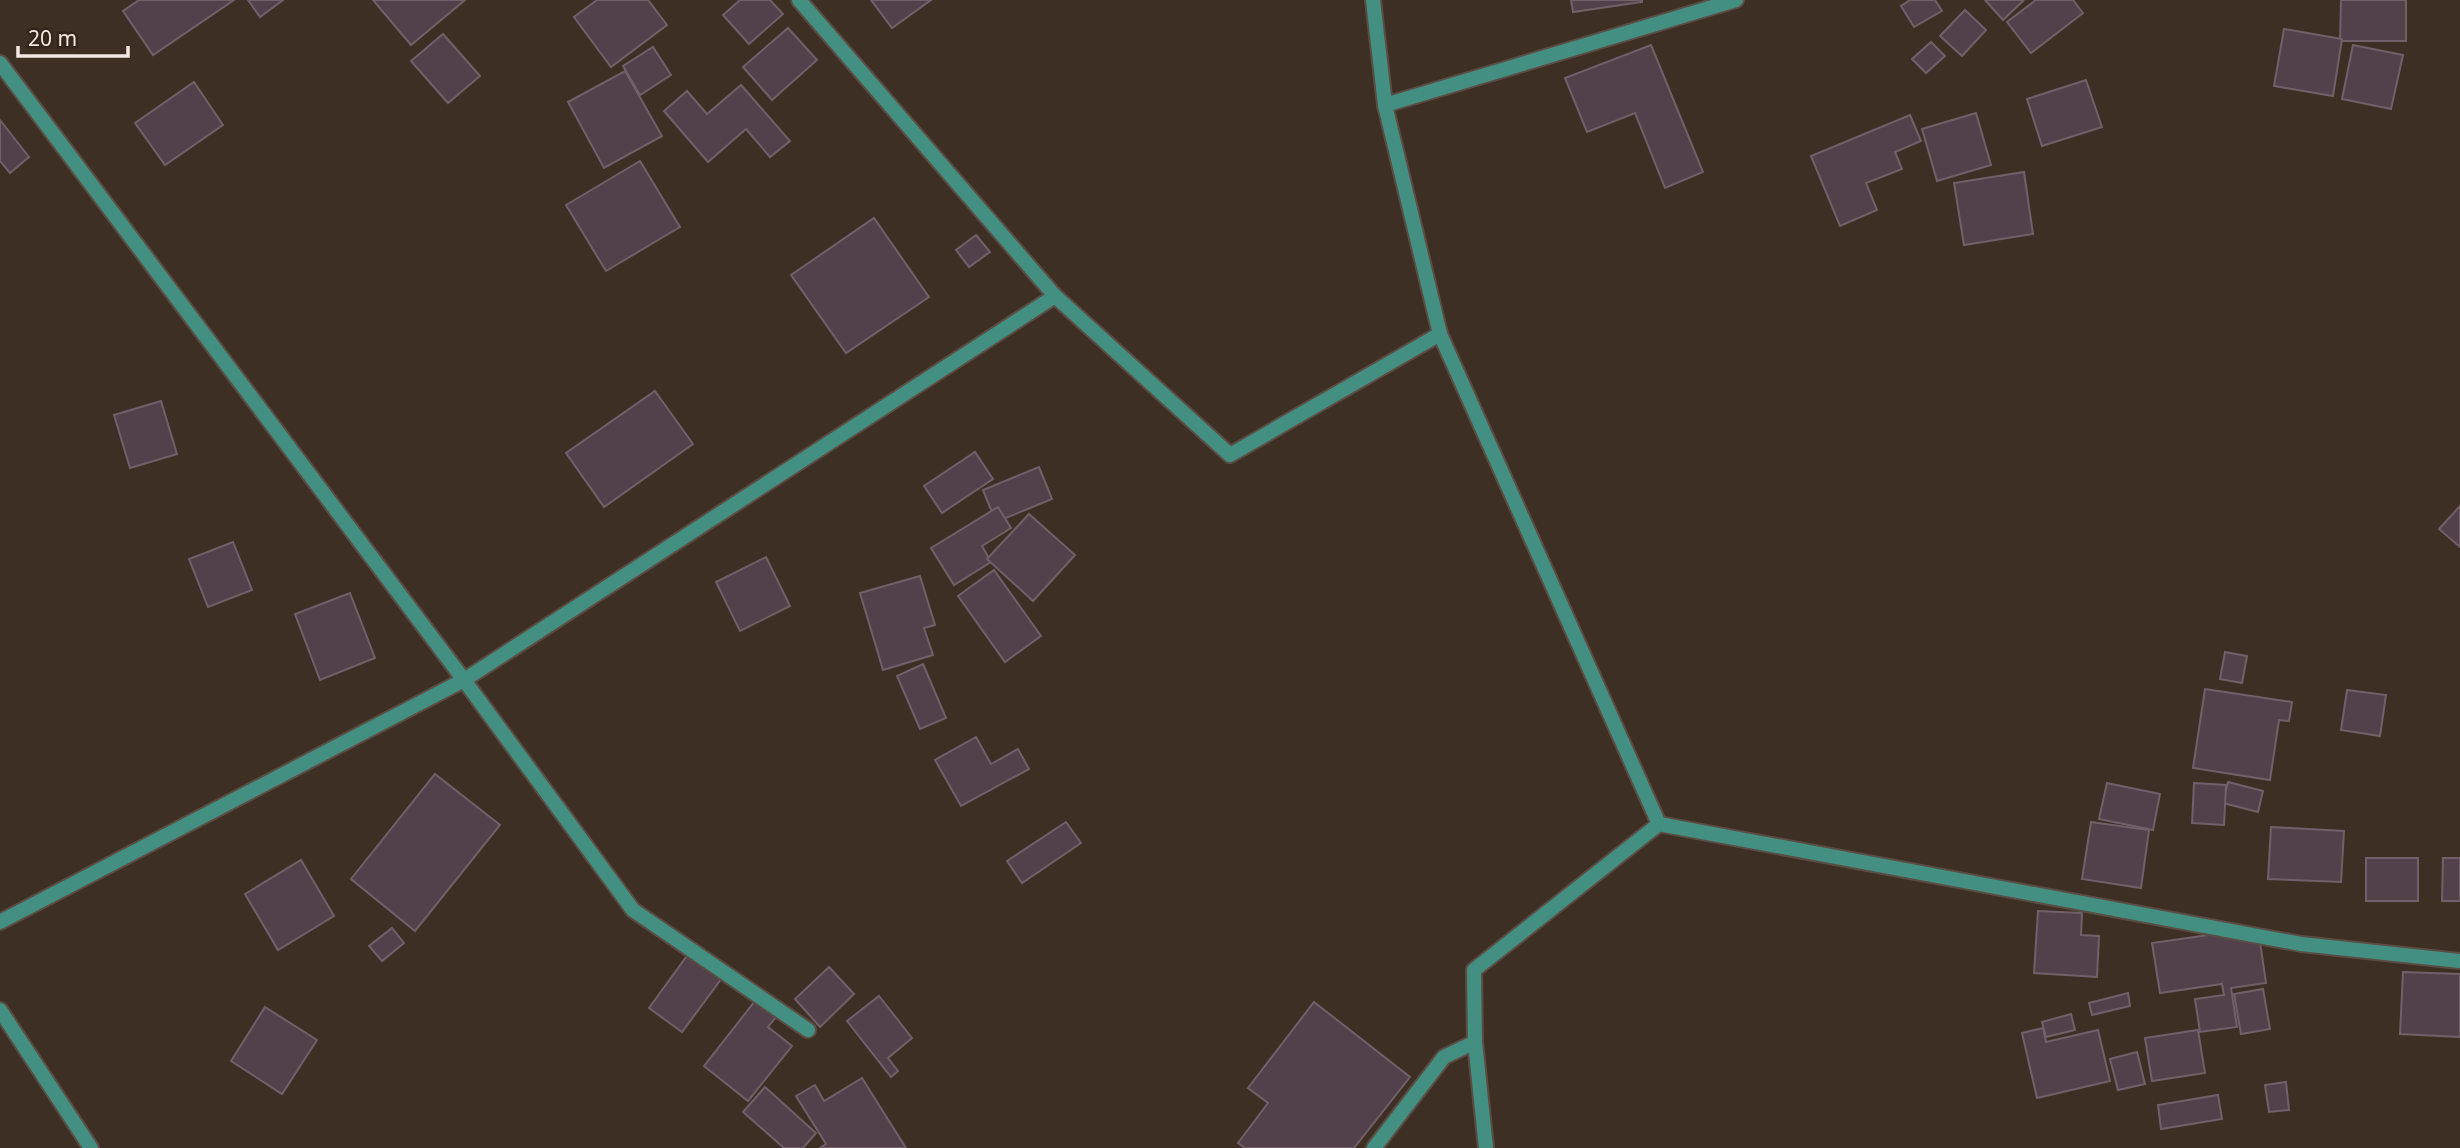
<svg xmlns="http://www.w3.org/2000/svg" width="2460" height="1148" font-family="'Noto Sans',sans-serif">
	<rect width="100%" height="100%" fill="#3e2f25"/>
	<!-- building -->
	<g fill="#52404a" stroke="#725f69" stroke-width="2">
		<polygon points="139,0 234,0 153,55 123,11"/>
		<polygon points="248,0 283,0 260,17"/>
		<polygon points="373,0 465,0 411,45"/>
		<polygon points="597,0 648,0 667,25 611,67 574,17"/>
		<polygon points="740,0 770,0 783,14 749,44 723,15"/>
		<polygon points="871,0 931,0 892,28"/>
		<polygon points="1571,0 1642,0 1642,2 1573,12"/>
		<polygon points="1910,0 1935,0 1942,11 1914,27 1901,6"/>
		<polygon points="1985,0 2024,0 2003,20"/>
		<polygon points="2036,0 2073,0 2083,13 2031,53 2007,22"/>
		<polygon points="2341,0 2406,0 2406,41 2340,41"/>
		<polygon points="1965,10 1986,30 1962,56 1940,36"/>
		<polygon points="788,28 817,60 772,100 743,67"/>
		<polygon points="2284,29 2342,39 2333,96 2274,86"/>
		<polygon points="443,34 480,76 448,103 411,61"/>
		<polygon points="1931,42 1945,56 1926,73 1912,59"/>
		<polygon points="1651,45 1703,172 1665,188 1635,113 1587,132 1565,78"/>
		<polygon points="2353,45 2403,55 2391,109 2342,99"/>
		<polygon points="653,47 671,75 640,95 623,66"/>
		<polygon points="625,71 662,136 604,168 568,102"/>
		<polygon points="2086,80 2102,127 2042,146 2027,99"/>
		<polygon points="194,82 223,125 165,165 135,123"/>
		<polygon points="741,85 790,141 770,157 746,129 708,162 664,111 687,91 707,114"/>
		<polygon points="1976,113 1991,165 1937,181 1922,129"/>
		<polygon points="1910,115 1921,141 1895,152 1902,169 1866,183 1877,210 1840,226 1811,156"/>
		<polygon points="0,120 29,157 10,173 0,161"/>
		<polygon points="640,161 680,227 606,271 566,205"/>
		<polygon points="2024,172 2033,234 1964,245 1954,183"/>
		<polygon points="874,218 929,297 846,353 791,275"/>
		<polygon points="976,235 990,252 969,267 956,250"/>
		<polygon points="655,391 693,444 604,507 566,453"/>
		<polygon points="161,401 177,454 130,468 114,415"/>
		<polygon points="975,452 993,479 942,513 924,486"/>
		<polygon points="1039,467 1052,499 996,522 983,490"/>
		<polygon points="2460,506 2460,547 2439,529"/>
		<polygon points="998,507 1011,528 982,546 991,562 954,585 931,548"/>
		<polygon points="1029,514 1075,555 1033,601 987,559"/>
		<polygon points="233,542 252,590 208,607 189,559"/>
		<polygon points="766,557 790,606 740,631 716,582"/>
		<polygon points="994,570 1041,636 1005,662 958,596"/>
		<polygon points="920,576 935,625 924,628 933,655 883,670 860,593"/>
		<polygon points="350,593 375,658 320,680 295,614"/>
		<polygon points="2225,652 2247,656 2242,683 2220,679"/>
		<polygon points="923,664 946,718 920,729 897,676"/>
		<polygon points="2205,689 2292,702 2289,721 2279,720 2270,780 2193,768"/>
		<polygon points="2347,690 2386,695 2380,736 2341,730"/>
		<polygon points="976,737 991,764 1018,749 1029,769 961,806 935,760"/>
		<polygon points="435,774 500,825 415,931 351,879"/>
		<polygon points="2228,782 2263,791 2258,812 2223,803"/>
		<polygon points="2107,783 2160,794 2153,830 2099,819"/>
		<polygon points="2194,783 2226,785 2224,825 2192,823"/>
		<polygon points="1066,822 1081,843 1022,883 1007,861"/>
		<polygon points="2091,822 2149,830 2141,888 2082,879"/>
		<polygon points="2271,827 2344,831 2341,882 2268,879"/>
		<rect x="2366" y="858" width="52" height="43"/>
		<polygon points="2443,858 2460,858 2460,901 2442,901"/>
		<polygon points="301,860 334,916 278,950 245,894"/>
		<polygon points="2038,911 2082,913 2081,935 2099,936 2097,977 2034,973"/>
		<polygon points="392,928 404,943 382,961 369,946"/>
		<polygon points="2258,928 2266,983 2231,988 2237,1027 2200,1032 2195,999 2224,995 2222,984 2160,993 2152,943"/>
		<polygon points="689,953 722,978 682,1032 649,1008"/>
		<polygon points="829,967 854,994 820,1027 795,999"/>
		<polygon points="2403,972 2460,974 2460,1037 2400,1034"/>
		<polygon points="2263,989 2270,1029 2241,1034 2234,994"/>
		<polygon points="2128,993 2130,1006 2092,1015 2089,1003"/>
		<polygon points="879,996 912,1038 888,1058 898,1071 891,1077 847,1021"/>
		<polygon points="755,1001 776,1017 768,1027 792,1046 748,1101 704,1066"/>
		<polygon points="1314,1002 1410,1077 1354,1148 1245,1148 1238,1143 1268,1103 1248,1088"/>
		<polygon points="265,1007 317,1040 282,1094 231,1061"/>
		<polygon points="2071,1014 2075,1030 2046,1037 2042,1022"/>
		<polygon points="2043,1028 2046,1042 2098,1030 2110,1081 2037,1098 2022,1033"/>
		<polygon points="2198,1030 2205,1073 2152,1081 2145,1038"/>
		<polygon points="2137,1052 2145,1084 2118,1090 2110,1059"/>
		<polygon points="862,1078 906,1148 820,1148 826,1144 796,1096 815,1085 824,1101"/>
		<polygon points="2286,1082 2289,1110 2269,1112 2265,1085"/>
		<polygon points="765,1087 816,1133 803,1148 784,1148 743,1112"/>
		<polygon points="2218,1095 2222,1119 2161,1129 2158,1105"/>
	</g>
	<g fill="none" stroke-linecap="round" stroke-linejoin="round">
		<defs>
			<g id="street">
				<polyline points="799,0 1055,296 1230,455 1440,334"/>
				<polyline points="1373,0 1385,105 1440,334 1659,824"/>
				<polyline points="0,63 464,680 633,910 808,1030"/>
				<polyline points="1385,105 1736,0"/>
				<polyline points="0,922 464,680 1055,296"/>
				<polyline points="0,1010 91,1148"/>
				<polyline points="1374,1148 1444,1057 1475,1042"/>
				<polyline points="1486,1148 1475,1042 1474,970 1659,824 2301,944 2460,961"/>
			</g>
		</defs>
		<!-- street casing -->
		<use href="#street" stroke="#5b4d43" stroke-width="18"/>
		<!-- street -->
		<use href="#street" stroke="#439083" stroke-width="14"/>
	</g>
	<!-- scale -->
	<path d="M18 46v10h110v-10" fill="none" stroke="#f3e8e2" stroke-width="3.5"/>
	<text x="28" y="46" font-size="21" fill="#f3e8e2" stroke="#34251b" stroke-width="5" paint-order="stroke">20 m</text>
</svg>
